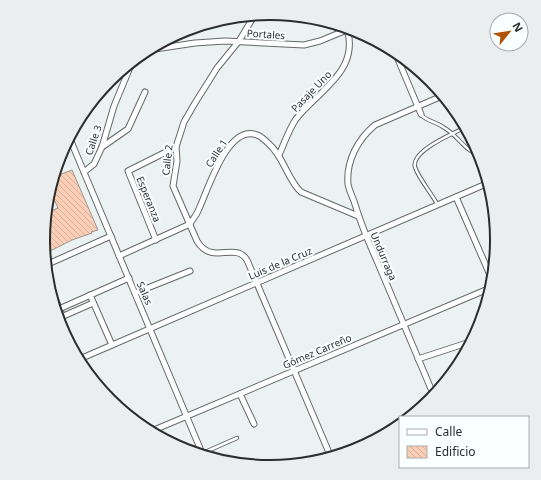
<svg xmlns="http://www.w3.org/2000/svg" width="541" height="480" font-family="'Noto Sans',sans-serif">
	<defs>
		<pattern id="building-back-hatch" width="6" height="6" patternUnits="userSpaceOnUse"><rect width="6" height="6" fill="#fcceb5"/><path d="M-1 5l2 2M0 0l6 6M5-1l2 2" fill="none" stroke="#d8b19c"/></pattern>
	</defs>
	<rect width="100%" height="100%" fill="#ecf2f2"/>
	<!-- building -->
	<polygon fill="url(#building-back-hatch)" stroke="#999593" points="72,170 98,230 91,232 92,233 72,240 48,252 46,252 44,240 49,212 58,208 52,195 56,176"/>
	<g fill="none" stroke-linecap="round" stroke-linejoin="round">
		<defs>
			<g id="service">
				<path d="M421,115C427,121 436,122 443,127C458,135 464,151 481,156"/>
				<path d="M436,202C431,193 418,177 415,167C411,151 452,134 464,128"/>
				<polyline points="203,453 237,438"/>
			</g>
			<g id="minor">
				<path d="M254,16L239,41L217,68L195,103L184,122L176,147L177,161L173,186L197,241C212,266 235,241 247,260L330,455"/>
				<polyline points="155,49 195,43 225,41 304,45 320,41 349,29"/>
				<polyline points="397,57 421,114"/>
				<polyline points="70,139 202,453"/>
				<polyline points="65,147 72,144"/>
				<polyline points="102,147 128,129 145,92"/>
				<path d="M279,155C284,144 289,129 296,119C318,91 360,71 347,29"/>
				<polyline points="84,172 94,164 102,147 114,106 131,65"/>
				<polyline points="456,197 490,275"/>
				<path d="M190,224C192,220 196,216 198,211C207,193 227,123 257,135C261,136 266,141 269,144C284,157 287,179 301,192L358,216"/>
				<polyline points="156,240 128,171 176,147"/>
				<polyline points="119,256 190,224"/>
				<polyline points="48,264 111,236"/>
				<polyline points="135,293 190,271"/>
				<polyline points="90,295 112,345"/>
				<polyline points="56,301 63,317"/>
				<polyline points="59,309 129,278"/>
				<polyline points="59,318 93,303"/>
				<polyline points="82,358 486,184"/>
				<polyline points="418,359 470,342"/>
				<polyline points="240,394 254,424"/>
				<path d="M434,396C415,351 396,306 377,261C368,241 360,222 354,201C352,196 349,190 348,184C346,161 358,139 375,125L442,96"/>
				<polyline points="154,430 488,289"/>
			</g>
		</defs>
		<!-- service casing -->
		<use href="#service" stroke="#636868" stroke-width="4.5"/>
		<!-- minor casing -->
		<use href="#minor" stroke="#636868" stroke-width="7"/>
		<!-- service -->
		<use href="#service" stroke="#fff" stroke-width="2.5"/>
		<!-- minor -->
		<use href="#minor" stroke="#fff" stroke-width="5"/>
	</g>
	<g text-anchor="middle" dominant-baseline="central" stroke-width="4" stroke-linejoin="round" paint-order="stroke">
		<!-- street labels -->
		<g font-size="10" fill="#2c2e2e" stroke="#faffff">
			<text transform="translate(266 34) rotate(4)">Portales</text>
			<text transform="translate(311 91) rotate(-46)">Pasaje Uno</text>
			<text transform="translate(93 140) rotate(-71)">Calle 3</text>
			<text transform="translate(216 153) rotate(-57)">Calle 1</text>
			<text transform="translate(167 160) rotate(-84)">Calle 2</text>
			<text transform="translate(149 199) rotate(68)">Esperanza</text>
			<text transform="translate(384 256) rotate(67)">Undurraga</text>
			<text transform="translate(280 263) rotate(-23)">Luis de la Cruz</text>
			<text transform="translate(145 293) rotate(67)">Salas</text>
			<text transform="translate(317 351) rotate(-23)">Gómez Carreño</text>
		</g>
	</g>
	<!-- crop -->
	<path d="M0 0H541V480H0ZM50 240a220 220 0 1 1 440 0a220 220 0 1 1-440 0Z" fill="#eaeeee" fill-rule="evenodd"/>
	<path fill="none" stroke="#2c2e2e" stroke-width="2" d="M50 240a220 220 0 1 1 440 0a220 220 0 1 1-440 0Z"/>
	<!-- legend -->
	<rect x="399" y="416" width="130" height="52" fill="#faffff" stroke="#a8abab"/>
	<rect x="407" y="429" width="20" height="6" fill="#ffffff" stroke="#a8abab"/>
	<text x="435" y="436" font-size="12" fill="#2c2e2e">Calle</text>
	<rect x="407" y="446" width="20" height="12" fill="url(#building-back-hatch)" stroke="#a8abab"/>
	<text x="435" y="456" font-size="12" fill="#2c2e2e">Edificio</text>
	<!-- north arrow -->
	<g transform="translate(509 32) rotate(60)"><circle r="19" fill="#faffff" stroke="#a8abab"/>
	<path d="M0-3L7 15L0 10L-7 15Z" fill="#b05103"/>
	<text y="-6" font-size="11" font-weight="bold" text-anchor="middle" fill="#2c2e2e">N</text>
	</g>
</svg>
